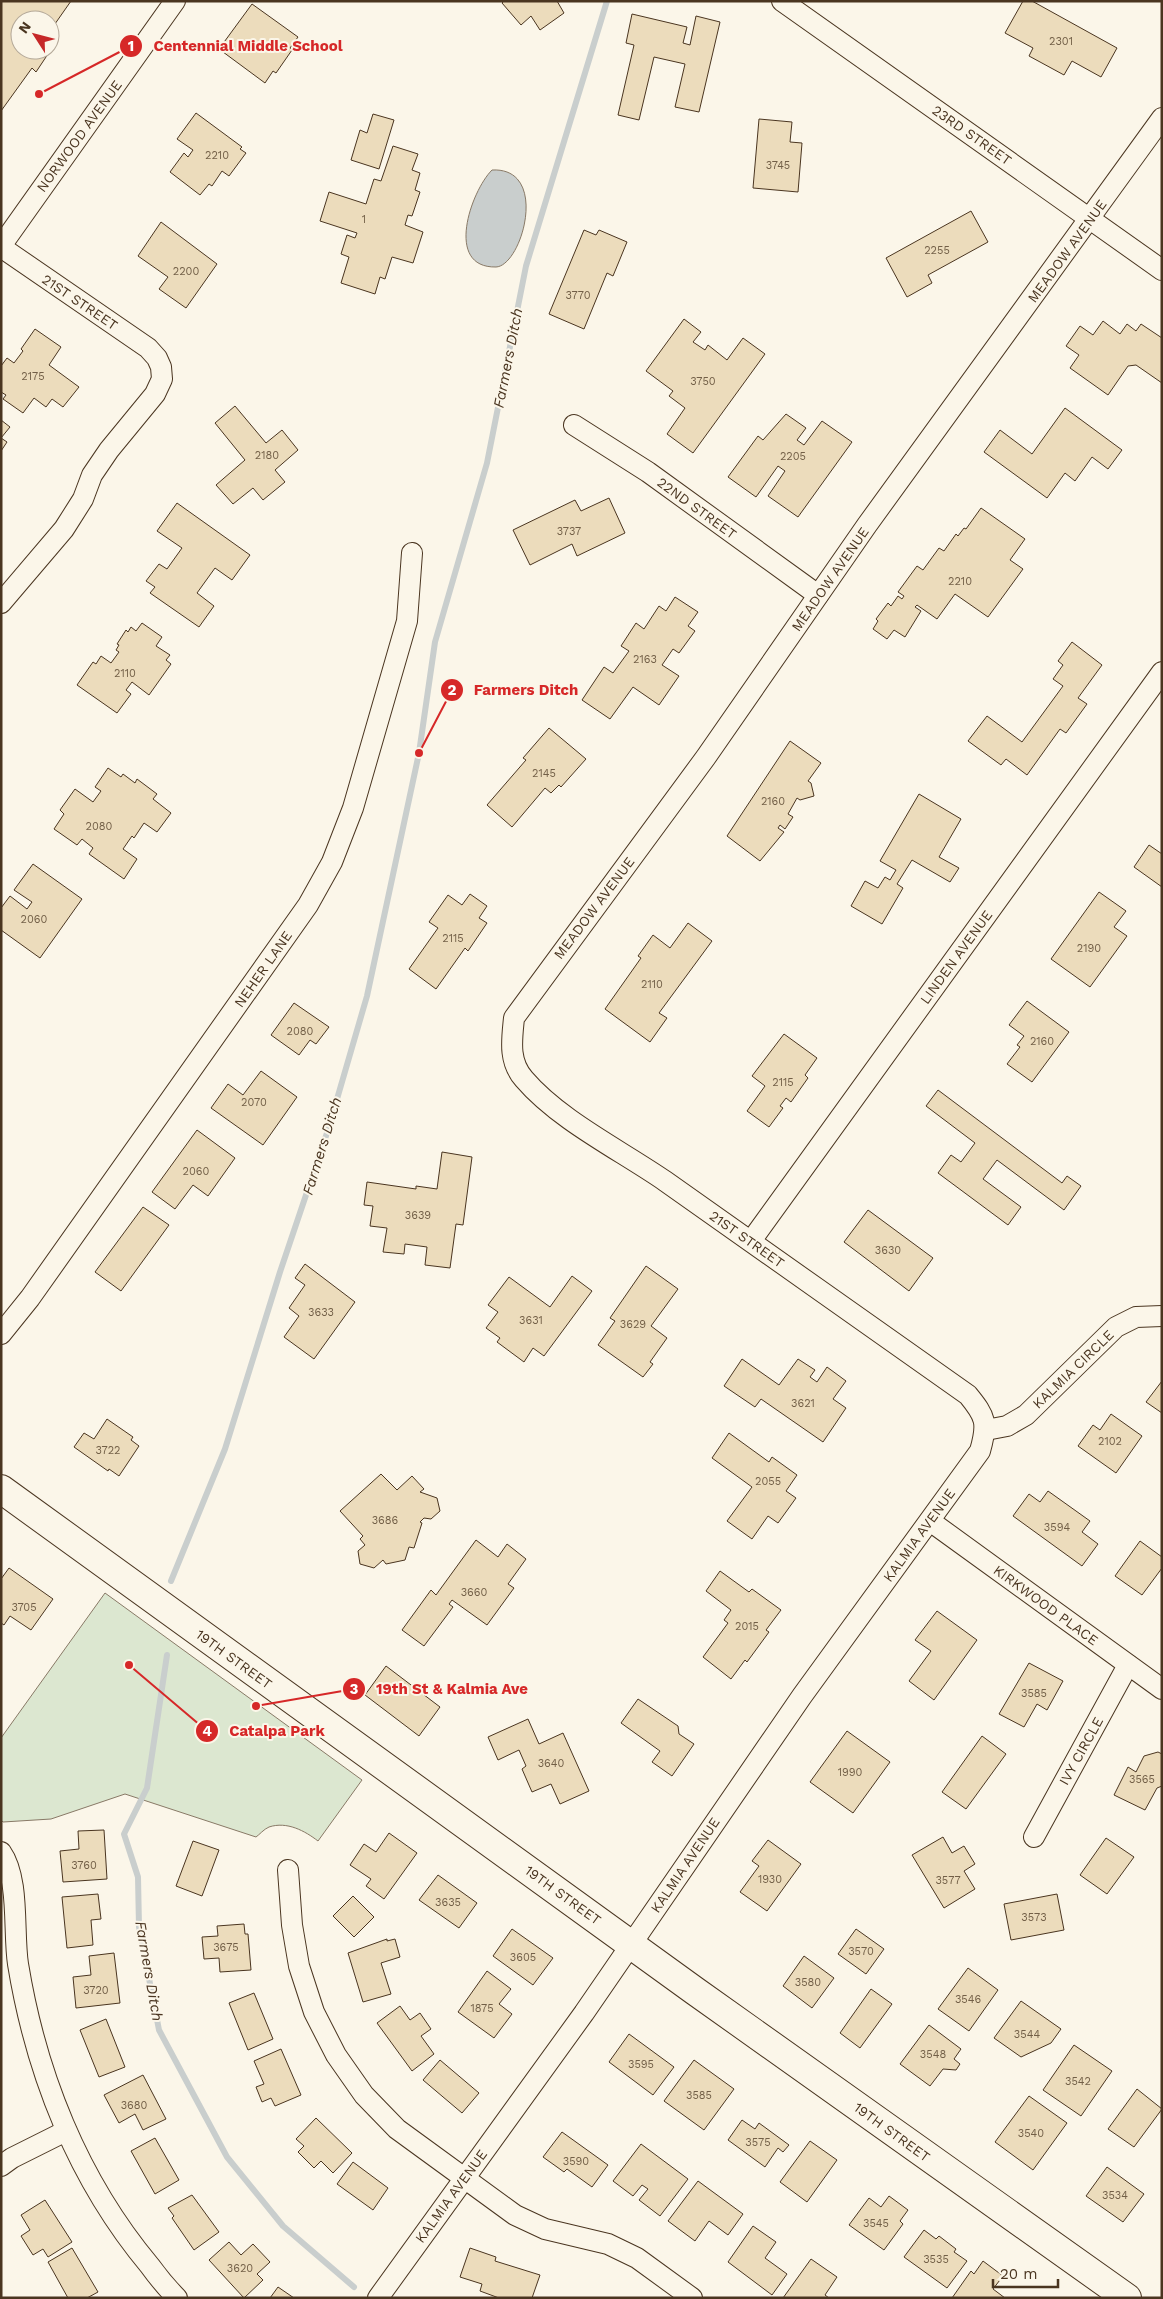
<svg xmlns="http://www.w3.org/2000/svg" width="1163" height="2299" font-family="'Work Sans',sans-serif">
	<rect width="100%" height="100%" fill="#fbf6e9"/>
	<!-- green -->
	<path fill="#dce7d0" stroke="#887966" d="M105,1593L362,1780L318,1841C305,1831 287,1821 269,1827C264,1829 259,1835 256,1837L125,1794L51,1819L3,1822L1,1820V1738Z"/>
	<!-- water -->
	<path fill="#c9cecd" stroke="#887966" d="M492,170C550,167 522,266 496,267C444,268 471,191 492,170Z"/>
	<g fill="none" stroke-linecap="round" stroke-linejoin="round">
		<!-- stream -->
		<g stroke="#c9cecd" stroke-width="6">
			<polyline points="171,1581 225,1449 280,1272 328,1130 367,996 419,753 435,642 487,463 526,266 607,1"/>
			<polyline points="167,1655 147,1788 124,1834 138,1877 139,1927 159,2030 227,2157 283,2226 354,2287"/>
		</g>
	</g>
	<!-- building -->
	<g fill="#ecdcbc" stroke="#4a3520">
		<polygon points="1,1 71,1 50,31 50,20 20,20 20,50 50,50 50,42 54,45 36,72 32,68 1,111"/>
		<polygon points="504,1 557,1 564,13 540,30 531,16 521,25 502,3"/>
		<polygon points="1023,1 1032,1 1117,48 1101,77 1072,61 1064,75 1029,56 1033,48 1005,33"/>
		<polygon points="252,4 298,37 290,48 292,50 276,73 273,71 265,83 219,49"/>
		<polygon points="632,14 687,27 683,43 690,45 696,16 720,22 699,112 675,107 685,64 654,57 639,120 618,115 634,45 626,43"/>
		<polygon points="196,113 242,147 240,149 246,153 229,176 222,171 212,186 209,184 200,195 170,172 184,153 188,157 193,150 177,139"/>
		<polygon points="373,114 394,120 379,169 351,160 360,130 367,133"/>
		<polygon points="759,119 792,122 790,142 802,143 798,192 753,188"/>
		<polygon points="393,146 418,154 412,170 420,173 415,190 420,192 412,216 408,215 405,225 423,232 413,263 392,257 385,279 380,277 375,294 341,283 349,257 341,254 347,235 355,238 357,233 320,221 329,192 366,204 374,179 381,181"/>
		<polygon points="971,211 988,242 928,275 932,283 907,297 886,258"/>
		<polygon points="161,222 217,264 186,308 159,289 168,277 138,256"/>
		<polygon points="584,230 596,235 599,230 627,242 613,276 607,273 584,329 549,314"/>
		<polygon points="684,319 701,332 693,342 705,350 708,345 727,360 743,338 765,354 693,453 667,434 685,408 669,396 673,391 646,371"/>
		<polygon points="1103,321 1120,334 1127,324 1136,331 1141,324 1162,338 1162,383 1136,365 1128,366 1108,395 1070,368 1079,355 1066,346 1080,326 1093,335"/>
		<polygon points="35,329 61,347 49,365 79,387 63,407 52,399 46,407 34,398 23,413 3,399 6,395 1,392 1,366 7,358 14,363 23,351 21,349"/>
		<polygon points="235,406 266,443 282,430 298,450 275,470 285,482 263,500 253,488 233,504 216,485 245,460 215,423"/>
		<polygon points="1065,408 1122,450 1108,469 1092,457 1075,481 1065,473 1047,498 984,452 1000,430 1032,454"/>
		<polygon points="786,414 806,428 797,440 804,445 822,421 852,442 798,517 768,496 785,471 778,466 756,497 728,477 758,436 763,440"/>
		<polygon points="1,420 10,427 1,438 7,442 1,451"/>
		<polygon points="609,498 625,533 577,556 572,544 530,565 513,530 575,500 581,511"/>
		<polygon points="177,503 250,555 232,580 215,568 197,593 214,606 199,627 150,593 155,587 146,581 159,564 167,569 182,548 157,531"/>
		<polygon points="981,508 1025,539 1010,560 1023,569 988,617 955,594 937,619 917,605 915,607 921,611 905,637 894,630 887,639 873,629 878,621 876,619 888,603 891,606 898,596 902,599 904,596 898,592 917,566 923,570 939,548 944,551 956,534 958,536 964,528 966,529"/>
		<polygon points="675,597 698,612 688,626 695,631 679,653 673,649 662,665 679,676 659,705 633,687 610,719 582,700 604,667 613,673 629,651 621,646 636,623 644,629 659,606 666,611"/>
		<polygon points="142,623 162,637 156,646 170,655 166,660 171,664 149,695 132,682 126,690 131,694 117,713 77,685 93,662 96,664 101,656 111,663 119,652 116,650 119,645 117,644 126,630 128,632 131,627 136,631"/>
		<polygon points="1072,642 1102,665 1078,698 1087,704 1066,733 1060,729 1027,775 1006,759 1001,765 968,741 987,716 1022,742 1063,686 1053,679 1063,665 1058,661"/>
		<polygon points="549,728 586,759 561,787 559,785 551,793 545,788 512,827 487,805 526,760 523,758"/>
		<polygon points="790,741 821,763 808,781 811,783 814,796 800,800 797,798 788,814 793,817 785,829 780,825 778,828 784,832 760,861 727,836"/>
		<polygon points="108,768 121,777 123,774 135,783 137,779 157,794 153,799 171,813 157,832 144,823 134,838 132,836 123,849 137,859 124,879 89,854 93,848 82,839 77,845 54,829 64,814 60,810 75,789 93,802 101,791 95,787"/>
		<polygon points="919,794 961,819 939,857 959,868 950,882 912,860 897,884 903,888 882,924 851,906 865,881 878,888 885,877 890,880 896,870 880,861"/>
		<polygon points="1149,845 1162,854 1162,887 1134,867"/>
		<polygon points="33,864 82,899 40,958 1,930 1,908 10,896 27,909 32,902 14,890"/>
		<polygon points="1099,892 1126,911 1114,927 1127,936 1090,987 1051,959"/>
		<polygon points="470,894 487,906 479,918 487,923 468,951 465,948 436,989 409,969 438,928 429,922 448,895 462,905"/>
		<polygon points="688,923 712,941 659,1013 667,1018 650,1042 605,1009 641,958 638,956 653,935 670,948"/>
		<polygon points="1027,1001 1069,1032 1032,1082 1007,1064 1020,1047 1017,1045 1024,1036 1009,1025"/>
		<polygon points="294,1003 329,1027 316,1044 310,1040 299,1055 271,1035"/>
		<polygon points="784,1034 817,1058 805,1075 808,1078 791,1102 786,1098 780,1106 783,1108 769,1127 747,1111 765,1086 752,1076"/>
		<polygon points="261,1071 297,1097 263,1145 211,1108 228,1084 243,1095"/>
		<polygon points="938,1090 1062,1183 1067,1176 1081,1186 1064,1210 997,1160 983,1179 1021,1207 1008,1225 938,1173 951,1155 961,1162 975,1143 926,1106"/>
		<polygon points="197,1130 235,1158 208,1196 193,1185 175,1209 152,1192"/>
		<polygon points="442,1152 472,1157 463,1225 456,1224 450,1268 425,1265 427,1247 405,1244 404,1254 383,1252 387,1228 370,1226 373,1206 364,1205 367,1182 416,1189 416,1186 437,1189"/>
		<polygon points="143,1207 169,1225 121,1291 95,1272"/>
		<polygon points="868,1210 933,1258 909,1291 844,1242"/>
		<polygon points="305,1264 355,1302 314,1359 284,1337 299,1316 289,1308 305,1285 295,1278"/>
		<polygon points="646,1266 678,1289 651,1326 667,1338 650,1362 653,1364 643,1377 598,1345 615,1321 610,1318"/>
		<polygon points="572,1276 592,1291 544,1356 533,1348 524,1362 497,1342 500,1338 486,1328 498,1312 488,1305 509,1277 550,1307"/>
		<polygon points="742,1359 779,1385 798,1359 815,1370 810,1377 817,1382 827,1367 846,1381 833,1399 846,1408 823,1442 761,1399 755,1407 724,1386"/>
		<polygon points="1162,1381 1162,1413 1146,1402"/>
		<polygon points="1111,1414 1142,1436 1116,1473 1078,1446 1093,1425 1100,1430"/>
		<polygon points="107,1419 133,1437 131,1440 139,1446 119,1476 109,1469 108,1471 74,1447 84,1433 94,1439"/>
		<polygon points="729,1433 769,1462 772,1457 797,1475 786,1491 796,1498 778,1523 768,1516 752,1539 727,1521 752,1487 712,1458"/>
		<polygon points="381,1474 397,1490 412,1476 424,1489 420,1492 437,1498 440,1511 431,1519 424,1518 420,1522 422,1523 414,1548 409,1547 405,1560 386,1564 383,1560 374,1568 360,1564 358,1551 365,1545 360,1539 363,1536 340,1511"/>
		<polygon points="1048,1491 1090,1521 1082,1532 1098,1544 1082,1566 1013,1516 1029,1494 1040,1502"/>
		<polygon points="476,1540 498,1557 507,1544 526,1559 508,1584 514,1588 487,1625 452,1600 449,1604 453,1607 424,1646 402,1630 431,1590 436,1595"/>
		<polygon points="1140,1541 1162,1557 1162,1568 1142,1595 1115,1576"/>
		<polygon points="9,1568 53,1599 31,1630 10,1616 4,1625 1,1623 1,1579"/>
		<polygon points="720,1571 749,1592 752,1589 781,1610 766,1630 769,1632 747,1662 745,1660 731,1679 703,1657 728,1623 724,1620 731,1610 706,1591"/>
		<polygon points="937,1611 977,1640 934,1700 909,1681 931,1651 915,1640"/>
		<polygon points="1029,1663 1063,1681 1047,1710 1037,1704 1024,1727 999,1714"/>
		<polygon points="386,1666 440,1707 419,1736 365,1695"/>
		<polygon points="638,1699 678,1726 679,1734 694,1744 672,1776 652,1762 660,1751 621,1723"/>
		<polygon points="528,1719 539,1744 563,1733 589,1791 560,1804 551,1784 532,1792 522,1769 526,1766 519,1750 498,1760 488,1737"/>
		<polygon points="847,1731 890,1762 853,1813 810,1782"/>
		<polygon points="982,1736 1006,1754 966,1809 942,1792"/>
		<polygon points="1158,1752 1162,1754 1162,1786 1157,1788 1145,1810 1114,1795 1128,1767 1136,1772 1144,1756"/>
		<polygon points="104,1830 107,1879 63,1882 60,1851 79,1849 78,1831"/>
		<polygon points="389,1833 417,1853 384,1899 366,1886 371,1879 350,1865 364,1844 376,1852"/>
		<polygon points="943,1837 952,1853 964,1846 975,1864 964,1871 975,1889 944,1908 912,1855"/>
		<polygon points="1106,1838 1134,1857 1107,1894 1080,1875"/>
		<polygon points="768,1840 801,1864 767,1911 740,1892 759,1866 752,1861"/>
		<polygon points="193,1841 219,1850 202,1896 176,1886"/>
		<polygon points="438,1875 477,1903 459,1928 419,1900"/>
		<polygon points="98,1894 101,1919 91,1920 93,1945 67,1948 62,1897"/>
		<polygon points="1057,1894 1064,1930 1011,1940 1004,1904"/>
		<polygon points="353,1896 374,1917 354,1937 333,1916"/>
		<polygon points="244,1924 245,1934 248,1934 251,1970 220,1972 219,1958 204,1959 202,1937 218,1936 217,1926"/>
		<polygon points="512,1929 553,1958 533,1985 493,1956"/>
		<polygon points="856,1929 884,1949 866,1974 838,1954"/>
		<polygon points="387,1939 387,1941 395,1939 400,1957 381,1963 391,1994 363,2002 348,1953"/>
		<polygon points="114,1953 120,2003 76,2008 73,1977 91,1975 89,1956"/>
		<polygon points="804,1956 834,1978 812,2008 783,1986"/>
		<polygon points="968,1968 998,1990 969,2031 938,2009"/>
		<polygon points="487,1971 511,1989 499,2004 512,2014 494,2038 458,2012"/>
		<polygon points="871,1989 892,2004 860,2048 840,2033"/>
		<polygon points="254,1993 273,2039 248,2050 229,2003"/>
		<polygon points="1021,2001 1061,2029 1051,2043 1021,2057 994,2038"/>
		<polygon points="400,2006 410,2020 420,2013 431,2029 421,2036 434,2054 412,2071 377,2023"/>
		<polygon points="106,2019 125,2067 99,2077 80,2030"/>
		<polygon points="929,2025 961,2049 954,2059 960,2064 956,2070 943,2069 930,2086 900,2064"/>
		<polygon points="629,2034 674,2067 653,2095 609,2062"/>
		<polygon points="1074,2045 1112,2071 1081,2116 1043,2090"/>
		<polygon points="281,2049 301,2095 275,2106 271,2098 262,2102 256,2087 264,2084 254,2061"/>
		<polygon points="440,2060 479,2093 462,2113 423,2080"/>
		<polygon points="694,2060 734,2089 704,2130 664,2101"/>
		<polygon points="143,2075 166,2119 143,2130 135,2114 119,2123 104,2095"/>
		<polygon points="1137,2089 1162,2109 1134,2147 1108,2129"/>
		<polygon points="1029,2096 1067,2123 1033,2170 995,2142"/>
		<polygon points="316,2118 352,2153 333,2173 321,2161 314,2168 298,2152 304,2146 296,2139"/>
		<polygon points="742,2120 755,2129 759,2123 789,2145 783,2152 778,2148 765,2167 728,2140"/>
		<polygon points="562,2132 608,2165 592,2187 567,2169 564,2172 543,2157"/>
		<polygon points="155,2138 179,2180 155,2194 131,2151"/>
		<polygon points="810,2141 837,2160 807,2202 780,2182"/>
		<polygon points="641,2144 688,2179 660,2216 639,2200 648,2189 642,2185 633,2196 613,2181"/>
		<polygon points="353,2162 388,2188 373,2210 337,2184"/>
		<polygon points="1107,2167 1144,2194 1123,2222 1086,2196"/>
		<polygon points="698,2181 743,2214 728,2235 709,2221 695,2241 668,2221"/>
		<polygon points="192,2195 219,2232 194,2250 172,2218 174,2216 168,2208"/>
		<polygon points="889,2196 908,2210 900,2221 903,2224 884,2250 849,2225 869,2198 881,2207"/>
		<polygon points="45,2200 72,2242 48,2257 43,2249 33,2255 21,2236 30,2230 21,2215"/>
		<polygon points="753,2226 776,2242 765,2258 787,2274 772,2295 728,2262"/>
		<polygon points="924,2230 936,2239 939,2236 956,2249 954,2252 967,2261 947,2288 904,2257"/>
		<polygon points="229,2242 241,2255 253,2244 270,2262 257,2274 263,2280 244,2298 209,2260"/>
		<polygon points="72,2248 98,2292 87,2298 68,2298 48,2262"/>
		<polygon points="470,2248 496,2257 495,2261 540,2275 532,2298 499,2298 480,2291 482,2284 460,2277"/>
		<polygon points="811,2259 837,2277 825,2295 829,2298 783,2298"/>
		<polygon points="983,2261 1003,2276 993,2289 1005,2298 952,2298 971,2271 974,2274"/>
		<polygon points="278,2287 294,2298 270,2298"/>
	</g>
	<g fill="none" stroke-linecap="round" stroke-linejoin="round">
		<defs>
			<g id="street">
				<polyline points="782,1 1162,270"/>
				<polyline points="1,246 175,1"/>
				<polyline points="1,247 148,348 157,358 161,367 162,379 155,394 109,450 92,475 83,499 64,529 1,603"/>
				<polyline points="574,425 648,472 818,595"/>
				<polyline points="751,1241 1162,672"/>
				<polyline points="1,1334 30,1298 308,905 332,862 353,808 407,621 412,553"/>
				<polyline points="986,1430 1007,1426 1026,1415 1116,1327 1136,1317 1162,1316"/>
				<polyline points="930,1521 1162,1689"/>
				<polyline points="1034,1837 1128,1665"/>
				<path d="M1,1852C20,1879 13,1932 18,1964C36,2074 78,2180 150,2266C158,2277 167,2288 177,2298"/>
				<polyline points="288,1870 292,1925 299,1966 314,2012 336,2055 364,2095 397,2129 515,2215 545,2229 608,2244 637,2258 692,2298"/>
				<polyline points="1,2166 12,2158 66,2131"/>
				<path d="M378,2298L584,2013L802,1696L980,1451C988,1423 986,1417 968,1395C867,1324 766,1252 665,1181C620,1150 559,1120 524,1079C508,1061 512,1039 514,1018L706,757L867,525L1162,118"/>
			</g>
			<polyline id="secondary" points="1,1489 695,1991 1127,2298"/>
		</defs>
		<!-- street casing -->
		<use href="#street" stroke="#4a3520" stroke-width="22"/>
		<!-- secondary casing -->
		<use href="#secondary" stroke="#4a3520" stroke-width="30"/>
		<!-- street -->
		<use href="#street" stroke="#fbf6e9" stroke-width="20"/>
		<!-- secondary -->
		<use href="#secondary" stroke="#fbf6e9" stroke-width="28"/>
	</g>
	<g text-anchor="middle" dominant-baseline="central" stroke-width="4" stroke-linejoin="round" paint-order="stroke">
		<!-- number labels -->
		<g font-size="11" fill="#725f47">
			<text x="1061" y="41">2301</text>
			<text x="217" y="155">2210</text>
			<text x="778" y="165">3745</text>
			<text x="364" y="219">1</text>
			<text x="937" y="250">2255</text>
			<text x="186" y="271">2200</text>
			<text x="578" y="295">3770</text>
			<text x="33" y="376">2175</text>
			<text x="703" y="381">3750</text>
			<text x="267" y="455">2180</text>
			<text x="793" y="456">2205</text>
			<text x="569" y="531">3737</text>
			<text x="960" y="581">2210</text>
			<text x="645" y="659">2163</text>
			<text x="125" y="673">2110</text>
			<text x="544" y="773">2145</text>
			<text x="773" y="801">2160</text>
			<text x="99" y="826">2080</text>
			<text x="34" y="919">2060</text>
			<text x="453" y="938">2115</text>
			<text x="1089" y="948">2190</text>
			<text x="652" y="984">2110</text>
			<text x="300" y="1031">2080</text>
			<text x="1042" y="1041">2160</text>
			<text x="783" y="1082">2115</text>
			<text x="254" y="1102">2070</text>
			<text x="196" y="1171">2060</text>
			<text x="418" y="1215">3639</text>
			<text x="888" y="1250">3630</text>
			<text x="321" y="1312">3633</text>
			<text x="531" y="1320">3631</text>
			<text x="633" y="1324">3629</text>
			<text x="803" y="1403">3621</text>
			<text x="1110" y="1441">2102</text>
			<text x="108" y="1450">3722</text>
			<text x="768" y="1481">2055</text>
			<text x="385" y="1520">3686</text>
			<text x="1057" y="1527">3594</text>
			<text x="474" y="1592">3660</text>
			<text x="24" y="1607">3705</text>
			<text x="747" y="1626">2015</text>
			<text x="1034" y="1693">3585</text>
			<text x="551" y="1763">3640</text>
			<text x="850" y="1772">1990</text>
			<text x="1142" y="1779">3565</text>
			<text x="84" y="1865">3760</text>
			<text x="770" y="1879">1930</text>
			<text x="948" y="1880">3577</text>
			<text x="448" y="1902">3635</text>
			<text x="1034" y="1917">3573</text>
			<text x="226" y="1947">3675</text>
			<text x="861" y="1951">3570</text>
			<text x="523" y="1957">3605</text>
			<text x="808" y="1982">3580</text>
			<text x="96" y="1990">3720</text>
			<text x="968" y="1999">3546</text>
			<text x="482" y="2008">1875</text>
			<text x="1027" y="2034">3544</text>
			<text x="933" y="2054">3548</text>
			<text x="641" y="2064">3595</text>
			<text x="1078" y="2081">3542</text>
			<text x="699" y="2095">3585</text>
			<text x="134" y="2105">3680</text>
			<text x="1031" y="2133">3540</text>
			<text x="758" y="2142">3575</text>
			<text x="576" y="2161">3590</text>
			<text x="1115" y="2195">3534</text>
			<text x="876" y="2223">3545</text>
			<text x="936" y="2259">3535</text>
			<text x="240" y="2268">3620</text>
		</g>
		<!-- street labels -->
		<g font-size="14" fill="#4a3520" stroke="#fbf6e9">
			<text transform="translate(972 135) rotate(35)">23RD STREET</text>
			<text transform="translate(79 136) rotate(-54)">NORWOOD AVENUE</text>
			<text transform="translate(1067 251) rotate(-54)">MEADOW AVENUE</text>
			<text transform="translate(80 302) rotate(34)">21ST STREET</text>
			<text transform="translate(697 508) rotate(36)">22ND STREET</text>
			<text transform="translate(830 579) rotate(-55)">MEADOW AVENUE</text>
			<text transform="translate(594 908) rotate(-53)">MEADOW AVENUE</text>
			<text transform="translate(956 957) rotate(-54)">LINDEN AVENUE</text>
			<text transform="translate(263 969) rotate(-55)">NEHER LANE</text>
			<text transform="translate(747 1239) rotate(35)">21ST STREET</text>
			<text transform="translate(1073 1369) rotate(-44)">KALMIA CIRCLE</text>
			<text transform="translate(919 1535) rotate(-54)">KALMIA AVENUE</text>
			<text transform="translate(1046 1605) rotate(36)">KIRKWOOD PLACE</text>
			<text transform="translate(234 1659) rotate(36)">19TH STREET</text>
			<text transform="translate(1081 1751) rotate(-61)">IVY CIRCLE</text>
			<text transform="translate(685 1865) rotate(-56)">KALMIA AVENUE</text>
			<text transform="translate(563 1895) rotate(36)">19TH STREET</text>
			<text transform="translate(892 2132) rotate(36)">19TH STREET</text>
			<text transform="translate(451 2196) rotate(-54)">KALMIA AVENUE</text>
		</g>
		<!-- water labels -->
		<g font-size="15" font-style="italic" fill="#4a3520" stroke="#fbf6e9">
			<text transform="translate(508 358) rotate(-79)">Farmers Ditch</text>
			<text transform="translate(322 1146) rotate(-73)">Farmers Ditch</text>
			<text transform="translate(149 1971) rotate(80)">Farmers Ditch</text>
		</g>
	</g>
	<!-- callouts -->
	<path fill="none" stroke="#d62828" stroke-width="2" d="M39 94L131 46M419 753L452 690M256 1706L354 1689M129 1665L207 1731"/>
	<g fill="#d62828" stroke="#fbf6e9" stroke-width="2">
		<circle cx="39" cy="94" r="5"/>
		<circle cx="419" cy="753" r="5"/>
		<circle cx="256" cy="1706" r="5"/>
		<circle cx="129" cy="1665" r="5"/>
		<circle cx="131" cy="46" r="12"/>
		<circle cx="452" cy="690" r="12"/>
		<circle cx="354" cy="1689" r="12"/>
		<circle cx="207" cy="1731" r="12"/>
	</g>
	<g font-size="15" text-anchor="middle" font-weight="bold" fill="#fff">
		<text x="131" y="51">1</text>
		<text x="452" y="695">2</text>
		<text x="354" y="1694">3</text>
		<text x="207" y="1736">4</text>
	</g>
	<g font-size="15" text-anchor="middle" font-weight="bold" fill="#d62828" stroke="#fbf6e9" stroke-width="4" stroke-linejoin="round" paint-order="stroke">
		<text x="248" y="51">Centennial Middle School</text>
		<text x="526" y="695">Farmers Ditch</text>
		<text x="452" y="1694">19th St &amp; Kalmia Ave</text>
		<text x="277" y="1736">Catalpa Park</text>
	</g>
	<!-- border -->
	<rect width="1163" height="2299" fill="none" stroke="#4a3520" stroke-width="5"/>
	<!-- north arrow -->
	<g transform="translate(35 35) rotate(306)"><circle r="24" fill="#fbf6e9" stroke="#b4a999"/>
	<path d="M0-4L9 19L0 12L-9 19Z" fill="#c62828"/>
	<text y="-8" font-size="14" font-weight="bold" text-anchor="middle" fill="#4a3520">N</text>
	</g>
	<!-- scale -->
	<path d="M993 2279v8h65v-8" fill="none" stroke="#4a3520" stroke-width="2.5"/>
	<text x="1000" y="2279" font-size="15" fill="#4a3520" stroke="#fbf6e9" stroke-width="4" paint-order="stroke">20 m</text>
</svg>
